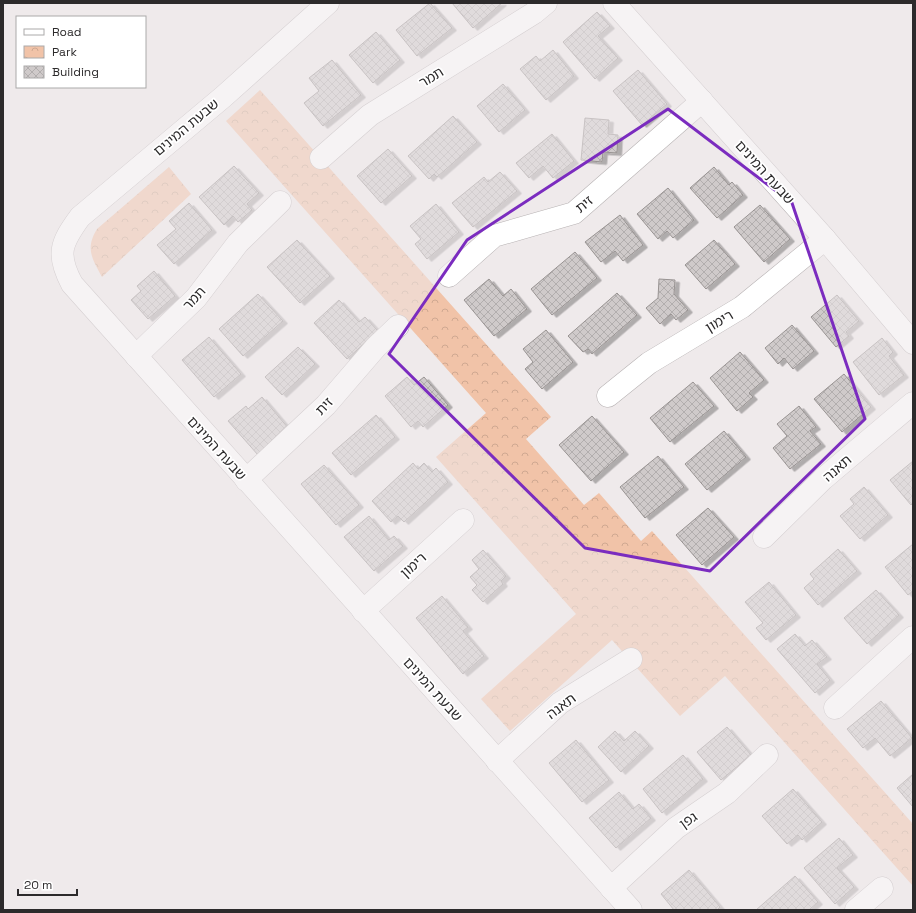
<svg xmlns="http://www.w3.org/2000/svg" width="916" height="913" font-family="'Space Grotesk','Noto Sans Hebrew',sans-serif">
	<defs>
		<pattern id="park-crowns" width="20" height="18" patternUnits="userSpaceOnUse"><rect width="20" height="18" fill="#f1c3a8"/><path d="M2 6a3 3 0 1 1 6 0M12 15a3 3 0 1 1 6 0" fill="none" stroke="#cfa891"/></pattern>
		<pattern id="building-cross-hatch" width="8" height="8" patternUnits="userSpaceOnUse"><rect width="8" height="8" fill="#cfcaca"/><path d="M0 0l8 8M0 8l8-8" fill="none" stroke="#b2aeae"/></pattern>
		<filter id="shadow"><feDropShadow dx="4.5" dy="2.5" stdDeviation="0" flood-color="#0004"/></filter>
	</defs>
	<rect width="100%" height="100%" fill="#efeaeb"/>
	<!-- park -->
	<g fill="url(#park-crowns)">
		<polygon points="260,90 551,417 526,439 584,505 599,493 641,541 652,531 913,824 913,886 725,676 680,716 612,640 510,731 481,699 576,614 436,457 486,413 226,121"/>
		<path d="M169,167L191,194L102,277C92,258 85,249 97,229Z"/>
	</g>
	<!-- building -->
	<g fill="url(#building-cross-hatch)" stroke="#989392" filter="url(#shadow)">
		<polygon points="430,3 452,28 417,56 396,30"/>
		<polygon points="452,3 502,3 473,28"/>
		<polygon points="597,12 610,26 598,36 618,58 595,79 563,42"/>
		<polygon points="376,32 400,60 373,83 349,55"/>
		<polygon points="553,50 574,76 546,100 520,69 536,56 540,61"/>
		<polygon points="332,60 361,95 323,126 304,103 319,91 309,78"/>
		<polygon points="638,70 667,104 642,125 613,91"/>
		<polygon points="503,84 525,110 499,132 477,106"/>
		<polygon points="453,116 477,142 437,177 434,174 429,179 408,156"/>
		<polygon points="585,118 609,120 608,134 618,135 617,153 603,152 602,162 581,160"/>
		<polygon points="552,134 574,161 553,178 543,166 529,178 516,163"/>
		<polygon points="388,149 412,176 381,203 357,176"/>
		<polygon points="234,166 259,193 247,204 252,210 238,222 233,216 224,225 199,197"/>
		<polygon points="714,167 729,185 732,182 743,195 717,218 690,188"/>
		<polygon points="500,172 517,191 473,227 452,203 484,177 488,182"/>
		<polygon points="668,188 694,220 673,238 667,231 658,239 637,214"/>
		<polygon points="189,203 212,230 174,264 157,245 176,229 169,221"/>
		<polygon points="436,204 459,232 427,259 415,244 421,239 410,226"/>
		<polygon points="760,205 790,239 764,262 734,227"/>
		<polygon points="620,215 643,245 623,261 615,251 601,262 585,242"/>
		<polygon points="297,240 330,276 300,303 267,267"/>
		<polygon points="714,240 735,264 706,289 685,265"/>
		<polygon points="575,252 597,278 552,315 531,289"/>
		<polygon points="154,271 175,296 148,319 131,300 141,291 137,286"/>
		<polygon points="489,279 503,296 511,289 527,309 494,336 464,300"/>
		<polygon points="659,279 675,280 674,294 688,310 676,320 671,314 660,324 646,308 658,298"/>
		<polygon points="617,293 637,315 592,354 588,349 583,352 568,336"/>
		<polygon points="258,294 283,321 243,356 219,329"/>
		<polygon points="837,295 859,321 846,332 849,336 836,347 811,317"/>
		<polygon points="339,300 359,322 365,317 378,331 347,359 314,323"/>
		<polygon points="792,325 814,351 793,369 784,358 778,364 765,348"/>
		<polygon points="546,330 573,362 542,389 525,369 533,362 523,349"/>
		<polygon points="209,337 241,374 214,397 182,360"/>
		<polygon points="882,338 893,352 889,356 904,375 879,395 853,362"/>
		<polygon points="298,347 315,364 282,395 265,377"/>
		<polygon points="740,352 764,380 749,393 753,397 737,411 710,378"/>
		<polygon points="844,374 871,407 842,432 814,399"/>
		<polygon points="407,377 414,385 424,377 448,405 423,427 418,421 411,427 385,396"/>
		<polygon points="693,382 714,406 670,442 650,418"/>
		<polygon points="262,397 289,429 258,455 228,421 246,406 248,409"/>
		<polygon points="799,406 816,427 810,431 821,444 790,469 773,448 787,436 777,424"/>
		<polygon points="376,415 395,437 351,475 332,453"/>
		<polygon points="592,416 624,452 591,481 559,445"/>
		<polygon points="724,431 746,457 707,490 685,464"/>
		<polygon points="658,456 684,487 645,518 620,487"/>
		<polygon points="913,461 913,503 911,505 890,480"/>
		<polygon points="413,463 418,469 424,463 432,472 436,468 448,482 404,522 398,516 391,522 372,501"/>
		<polygon points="324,465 359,505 336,525 301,484"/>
		<polygon points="864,487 888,515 860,539 840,516 854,504 850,499"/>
		<polygon points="708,508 734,537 702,565 676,535"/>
		<polygon points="369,516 389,540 394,536 403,546 374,571 344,537"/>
		<polygon points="913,544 913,591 908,595 885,567"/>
		<polygon points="838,549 857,571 818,605 804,588 814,579 810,574"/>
		<polygon points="483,550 506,576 501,581 503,584 483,602 472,590 477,585 470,577 479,569 472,560"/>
		<polygon points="769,582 796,615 766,640 756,628 763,623 745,602"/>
		<polygon points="876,590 899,615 867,644 844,618"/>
		<polygon points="442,596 468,627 463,631 484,656 463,674 416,618"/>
		<polygon points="795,634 805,646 812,640 827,657 817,664 830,680 815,693 777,649"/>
		<polygon points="881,701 912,738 890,756 875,738 863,748 847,729"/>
		<polygon points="727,727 751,755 721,780 697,752"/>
		<polygon points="615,731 624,741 635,731 649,746 621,772 598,747"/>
		<polygon points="576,740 609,780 582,802 549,763"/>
		<polygon points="683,755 703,779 662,813 643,789"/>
		<polygon points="913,774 913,807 897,788"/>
		<polygon points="793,789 822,822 802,840 798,835 787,844 762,816"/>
		<polygon points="619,792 633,809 639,804 651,818 616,848 589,818"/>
		<polygon points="839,838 853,855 837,868 854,887 835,904 804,868"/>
		<polygon points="689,870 720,907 717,910 674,910 661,894"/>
		<polygon points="795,876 818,902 809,910 756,910"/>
	</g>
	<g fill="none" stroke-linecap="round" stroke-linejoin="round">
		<defs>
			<g id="street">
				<path d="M328,3L223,97L80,217C61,243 56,254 72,284L631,910"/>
				<polyline points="614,3 825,239 913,343"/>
				<polyline points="321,158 370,115 534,13 546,3"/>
				<polyline points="449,276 494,236 574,213 702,101"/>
				<polyline points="136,356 196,298 238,243 280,202"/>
				<polyline points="608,396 649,363 742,307 825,239"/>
				<polyline points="246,480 326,405 376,347 398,326"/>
				<polyline points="764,537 823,479 913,403"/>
				<polyline points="363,611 463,520"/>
				<polyline points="835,708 913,637"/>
				<polyline points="497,761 560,703 631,659"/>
				<polyline points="611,888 676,828 727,793 767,755"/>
				<polyline points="856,910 882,888"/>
			</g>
		</defs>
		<!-- street casing -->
		<use href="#street" stroke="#b7b2b3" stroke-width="23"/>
		<!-- street -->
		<use href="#street" stroke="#fff" stroke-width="22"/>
	</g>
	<!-- marked area -->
	<path d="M0 0H916V913H0ZM668,109L792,203L865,419L710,571L585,548L389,354L467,240Z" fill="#efeaeb" fill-opacity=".55" fill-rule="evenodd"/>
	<path fill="none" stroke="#7b2cbf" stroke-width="3" stroke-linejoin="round" d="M668,109L792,203L865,419L710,571L585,548L389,354L467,240Z"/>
	<g text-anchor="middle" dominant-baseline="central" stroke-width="3.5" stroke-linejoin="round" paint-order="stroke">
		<!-- street labels -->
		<g font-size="14" fill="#2c2a2b" stroke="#fff">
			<text transform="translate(431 77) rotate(-32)">תמר</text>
			<text transform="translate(186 127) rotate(-40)">שבעת המינים</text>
			<text transform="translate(765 172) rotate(48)">שבעת המינים</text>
			<text transform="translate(584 204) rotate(-39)">זית</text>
			<text transform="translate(194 298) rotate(-48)">תמר</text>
			<text transform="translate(719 321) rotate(-31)">רימון</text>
			<text transform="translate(324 406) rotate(-46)">זית</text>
			<text transform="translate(217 448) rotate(48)">שבעת המינים</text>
			<text transform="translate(837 468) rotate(-41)">תאנה</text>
			<text transform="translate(413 565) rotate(-42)">רימון</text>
			<text transform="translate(433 689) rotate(48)">שבעת המינים</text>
			<text transform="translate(561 706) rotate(-37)">תאנה</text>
			<text transform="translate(688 820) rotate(-35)">גפן</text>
		</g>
	</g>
	<!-- border -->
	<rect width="916" height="913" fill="none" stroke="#2c2a2b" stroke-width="8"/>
	<!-- legend -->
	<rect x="16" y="16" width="130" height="72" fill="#ffffff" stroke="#abaaaa"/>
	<rect x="24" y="29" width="20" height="6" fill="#ffffff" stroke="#abaaaa"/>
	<text x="52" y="36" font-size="12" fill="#2c2a2b">Road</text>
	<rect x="24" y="46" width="20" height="12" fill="url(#park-crowns)" stroke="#abaaaa"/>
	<text x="52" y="56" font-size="12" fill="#2c2a2b">Park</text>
	<rect x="24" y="66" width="20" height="12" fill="url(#building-cross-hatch)" stroke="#abaaaa"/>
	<text x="52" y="76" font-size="12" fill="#2c2a2b">Building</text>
	<!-- scale -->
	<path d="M18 889v6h59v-6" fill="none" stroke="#2c2a2b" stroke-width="2"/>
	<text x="24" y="889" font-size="12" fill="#2c2a2b" stroke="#ffffff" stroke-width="3" paint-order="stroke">20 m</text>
</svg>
